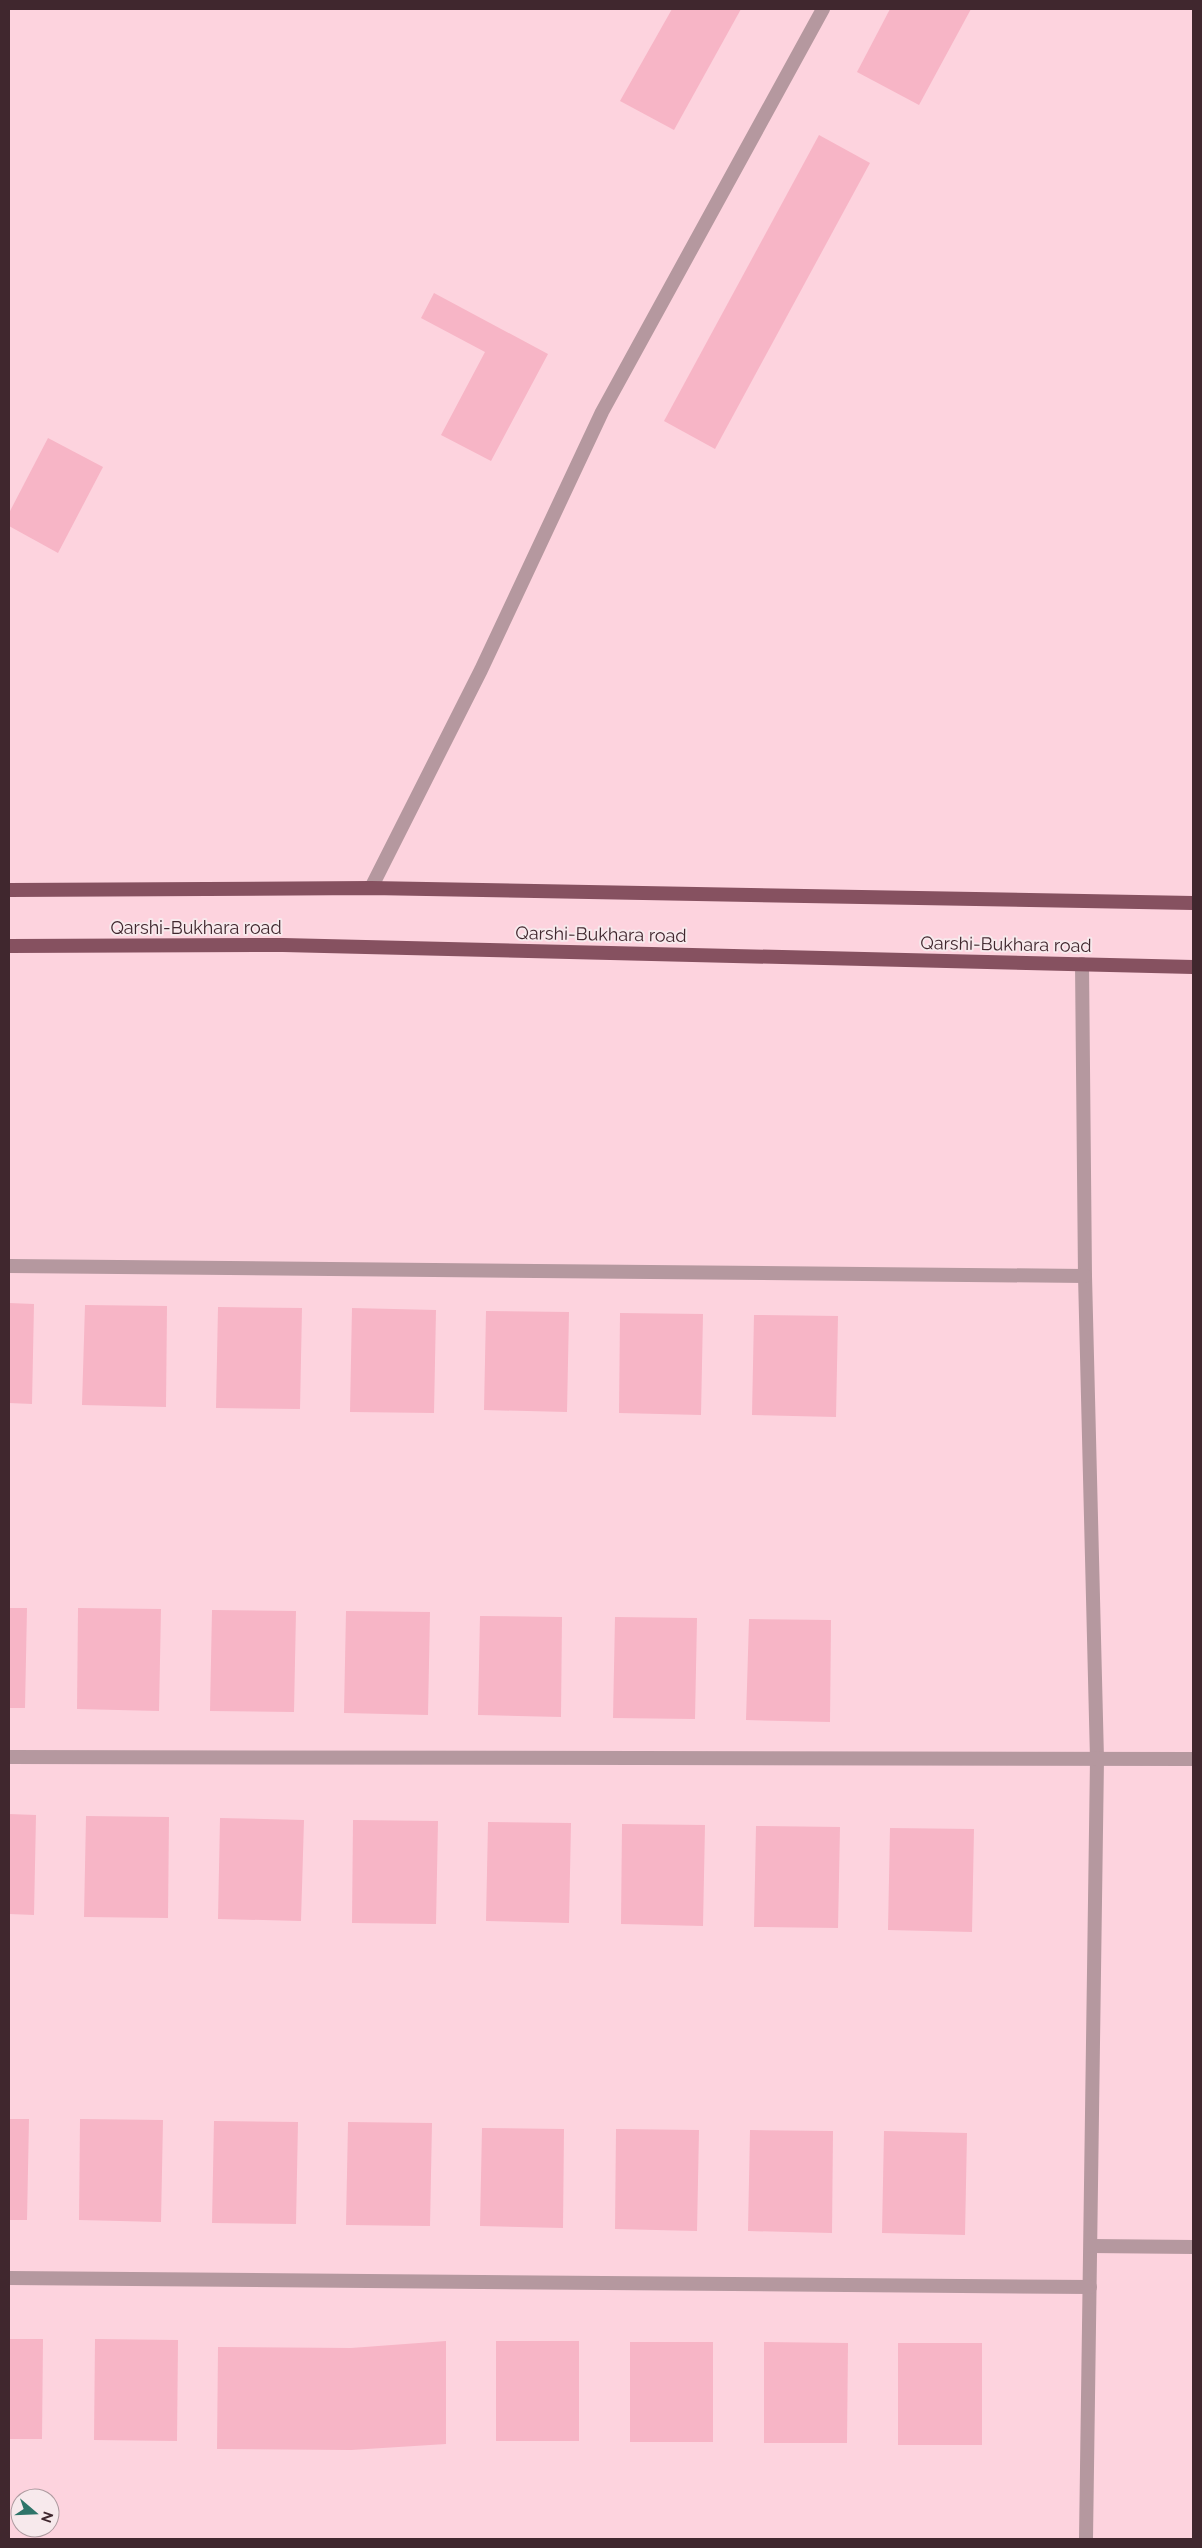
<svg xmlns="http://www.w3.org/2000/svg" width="1202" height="2548" font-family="Raleway,sans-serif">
	<rect width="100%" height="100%" fill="#fdd3de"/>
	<!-- building -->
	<g fill="#f7b5c6">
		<polygon points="672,9 741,9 674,130 620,101"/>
		<polygon points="890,9 971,9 919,105 857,72"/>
		<polygon points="819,135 870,163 715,449 664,421"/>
		<polygon points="434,293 548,354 491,461 441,435 485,352 421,318"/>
		<polygon points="48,438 103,467 58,553 9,526 9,513"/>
		<polygon points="9,1303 34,1304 32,1404 9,1403"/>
		<polygon points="85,1305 167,1306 166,1407 82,1405"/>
		<polygon points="218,1307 302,1308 300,1409 216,1408"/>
		<polygon points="352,1308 436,1310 434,1413 350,1412"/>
		<polygon points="486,1311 569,1312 567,1412 484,1410"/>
		<polygon points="620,1313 703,1314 701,1415 619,1413"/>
		<polygon points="754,1315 838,1316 836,1417 752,1415"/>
		<polygon points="9,1608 27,1608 25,1708 9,1708"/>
		<polygon points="78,1608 161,1609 159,1711 77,1709"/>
		<polygon points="212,1610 296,1611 294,1712 210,1711"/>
		<polygon points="346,1611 430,1612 428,1715 344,1713"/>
		<polygon points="480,1616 562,1617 561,1717 478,1715"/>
		<polygon points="615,1617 697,1618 695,1719 613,1718"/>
		<polygon points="749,1619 831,1620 830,1722 746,1720"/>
		<polygon points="9,1814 36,1815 34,1915 9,1914"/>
		<polygon points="86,1816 169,1817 168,1918 84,1917"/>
		<polygon points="220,1818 304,1820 301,1921 218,1919"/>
		<polygon points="353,1820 438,1821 436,1924 352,1923"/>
		<polygon points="488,1822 571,1823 569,1923 486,1921"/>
		<polygon points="622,1824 705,1825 703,1926 621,1924"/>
		<polygon points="756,1826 840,1827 838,1928 754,1927"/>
		<polygon points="890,1828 974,1829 972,1932 888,1930"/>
		<polygon points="9,2119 29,2119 27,2220 9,2220"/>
		<polygon points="80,2119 163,2120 161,2222 79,2220"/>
		<polygon points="214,2121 298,2122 296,2224 212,2223"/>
		<polygon points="348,2122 432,2123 430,2226 346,2225"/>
		<polygon points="482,2128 564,2129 563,2228 480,2226"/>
		<polygon points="616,2129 699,2130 697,2231 615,2229"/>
		<polygon points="750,2130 833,2131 832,2233 748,2231"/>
		<polygon points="884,2131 967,2133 965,2235 882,2233"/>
		<polygon points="9,2339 43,2339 42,2439 9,2439"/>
		<polygon points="95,2339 178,2340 177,2441 94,2440"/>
		<polygon points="446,2341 446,2444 351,2450 217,2449 218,2347 351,2348"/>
		<rect x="496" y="2341" width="83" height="100"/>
		<rect x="630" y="2342" width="83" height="100"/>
		<polygon points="764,2342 848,2343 847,2443 764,2443"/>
		<rect x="898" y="2343" width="84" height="102"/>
	</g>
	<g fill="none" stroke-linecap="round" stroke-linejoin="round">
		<!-- service -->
		<polyline stroke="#b5989f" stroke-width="14" points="371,888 481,670 602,412 823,9"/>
		<!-- minor -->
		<g stroke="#b5989f" stroke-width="14">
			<polyline points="1082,964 1085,1276 1097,1759 1086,2539"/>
			<polyline points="9,1266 1085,1276"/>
			<polyline points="9,1757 1193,1759"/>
			<polyline points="1091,2246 1193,2247"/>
			<polyline points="9,2278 1090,2287"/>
		</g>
		<!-- trunk -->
		<g stroke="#865160" stroke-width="14">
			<polyline points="9,890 371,888 1193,903"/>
			<polyline points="9,946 283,945 1193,967"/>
		</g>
	</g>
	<g text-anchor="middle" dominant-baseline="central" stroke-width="4" stroke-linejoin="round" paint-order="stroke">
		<!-- street labels -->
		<g font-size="18" fill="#40272e" stroke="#f7e9ec">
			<text x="196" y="927">Qarshi-Bukhara road</text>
			<text transform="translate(601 934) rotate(1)">Qarshi-Bukhara road</text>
			<text transform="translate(1006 944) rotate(1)">Qarshi-Bukhara road</text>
		</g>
	</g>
	<!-- border -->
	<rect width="1202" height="2548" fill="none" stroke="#40272e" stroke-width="20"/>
	<!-- north arrow -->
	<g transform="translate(35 2513) rotate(109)"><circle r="24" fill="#f7e9ec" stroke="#ae9ba0"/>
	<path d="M0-4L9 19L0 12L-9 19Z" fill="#2e7469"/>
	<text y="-8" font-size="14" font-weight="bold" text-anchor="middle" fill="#40272e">N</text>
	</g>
</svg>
